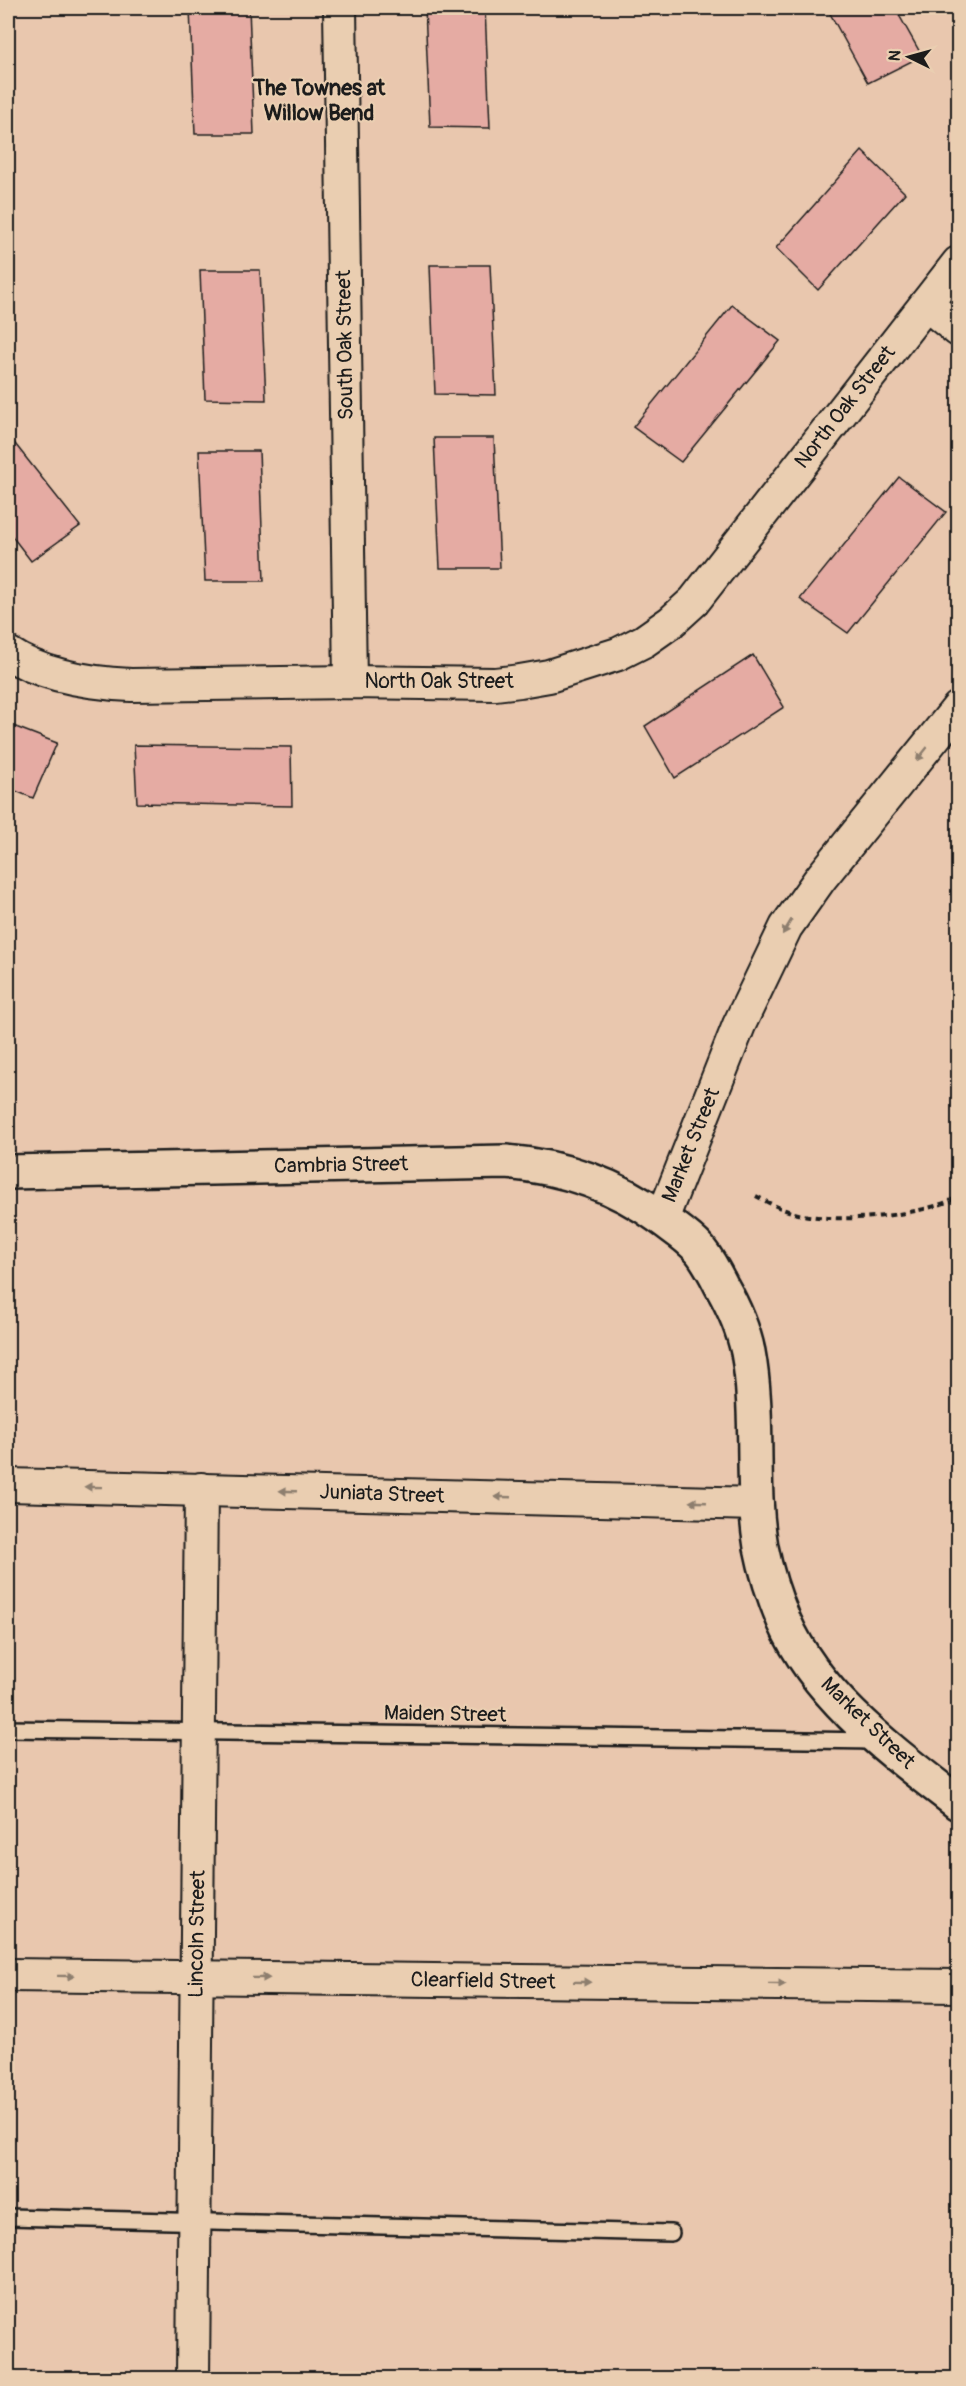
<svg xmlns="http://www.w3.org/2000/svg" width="966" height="2386" font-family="Pangolin,sans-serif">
	<rect width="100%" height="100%" fill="#e9c7ae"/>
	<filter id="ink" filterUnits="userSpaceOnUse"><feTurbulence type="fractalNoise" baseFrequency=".0167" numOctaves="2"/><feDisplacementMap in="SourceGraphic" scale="12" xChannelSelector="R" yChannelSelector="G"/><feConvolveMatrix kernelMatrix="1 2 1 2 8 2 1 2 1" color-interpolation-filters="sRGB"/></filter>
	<g filter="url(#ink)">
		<!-- building -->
		<g fill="#e5aba3" stroke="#1c1c1c" stroke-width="1.5">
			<polygon points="190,8 249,8 254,134 195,134"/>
			<polygon points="425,8 485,8 490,128 430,127"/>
			<polygon points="827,8 895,8 922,56 868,83"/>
			<polygon points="862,151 905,193 818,290 776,248"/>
			<polygon points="430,265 490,265 496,395 435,394"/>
			<polygon points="200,270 260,270 266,400 205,399"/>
			<polygon points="732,305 780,341 681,462 633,427"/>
			<polygon points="8,435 80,526 31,561 8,531"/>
			<polygon points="434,438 494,438 500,568 440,568"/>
			<polygon points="199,451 259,451 264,581 205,581"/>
			<polygon points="899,477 946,512 848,633 800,599"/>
			<polygon points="753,655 784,707 675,778 645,726"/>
			<polygon points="8,724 57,743 33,798 8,788"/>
			<polygon points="134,745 291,747 292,806 137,803"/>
		</g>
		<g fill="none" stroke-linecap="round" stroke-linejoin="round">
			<defs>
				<g id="lane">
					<polyline points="8,1729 875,1741"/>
					<polyline points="8,2217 671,2233"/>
				</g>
				<g id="street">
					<polyline points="340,8 350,682"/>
					<polyline points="926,304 958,330"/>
					<path d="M8,653C42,676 90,683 131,685L350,682L495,684L520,681L549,676L618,654L644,641L671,622L694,601L958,263"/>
					<polyline points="662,1219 739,1025 786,927 820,879 958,708"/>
					<polyline points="8,1485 757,1504"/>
					<polyline points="8,1975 958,1986"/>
					<polyline points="193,2378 201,1489"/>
				</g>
				<path id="secondary" d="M8,1172L506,1162C563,1167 615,1184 661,1218C674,1228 689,1237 700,1250C708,1260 715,1273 721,1285C733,1306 743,1328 748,1352C760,1416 750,1483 761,1547C766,1573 774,1597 784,1621C818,1699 894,1753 958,1803"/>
			</defs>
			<!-- lane casing -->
			<use href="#lane" stroke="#1c1c1c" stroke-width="20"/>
			<!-- street casing -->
			<use href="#street" stroke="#1c1c1c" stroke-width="36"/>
			<!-- secondary casing -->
			<use href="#secondary" stroke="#1c1c1c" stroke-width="38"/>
			<!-- path -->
			<path stroke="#1c1c1c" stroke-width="4" stroke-dasharray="6 4.5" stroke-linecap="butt" d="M756,1196C771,1204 786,1212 803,1215C845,1223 921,1216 958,1197"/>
			<!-- lane -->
			<use href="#lane" stroke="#eaceb1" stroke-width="15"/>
			<!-- street -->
			<use href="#street" stroke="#eaceb1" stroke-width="32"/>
			<!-- secondary -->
			<use href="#secondary" stroke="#eaceb1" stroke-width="33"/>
		</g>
		<!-- one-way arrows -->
		<defs><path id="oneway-solid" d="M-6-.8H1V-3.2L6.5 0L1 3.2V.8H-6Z" transform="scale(1.5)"/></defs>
		<g fill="#8d7e6e">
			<use href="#oneway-solid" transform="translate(922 754) rotate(129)"/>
			<use href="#oneway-solid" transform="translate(787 927) rotate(121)"/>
			<use href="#oneway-solid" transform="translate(93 1487) rotate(-179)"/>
			<use href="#oneway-solid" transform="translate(288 1491) rotate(-178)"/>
			<use href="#oneway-solid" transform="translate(503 1497) rotate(-178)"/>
			<use href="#oneway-solid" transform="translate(698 1502) rotate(-178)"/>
			<use href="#oneway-solid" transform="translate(66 1976) rotate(1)"/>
			<use href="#oneway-solid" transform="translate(261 1978) rotate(1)"/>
			<use href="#oneway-solid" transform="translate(582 1982) rotate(1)"/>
			<use href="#oneway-solid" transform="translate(777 1984) rotate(1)"/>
		</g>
	</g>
	<g text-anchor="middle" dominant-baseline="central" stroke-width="4.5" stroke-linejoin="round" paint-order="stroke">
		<!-- street labels -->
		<g font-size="21" fill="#1c1c1c" stroke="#eaceb1">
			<text transform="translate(345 345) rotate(-91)">South Oak Street</text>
			<text transform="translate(845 407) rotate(-52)">North Oak Street</text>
			<text x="439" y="681">North Oak Street</text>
			<text transform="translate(691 1145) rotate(-68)">Market Street</text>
			<text transform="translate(341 1165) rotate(-1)">Cambria Street</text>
			<text transform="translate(382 1494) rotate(2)">Juniata Street</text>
			<text transform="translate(445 1714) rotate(1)">Maiden Street</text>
			<text transform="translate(868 1723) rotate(44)">Market Street</text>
			<text transform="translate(197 1934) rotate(-89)">Lincoln Street</text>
			<text transform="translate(483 1981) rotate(1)">Clearfield Street</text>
		</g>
		<!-- neighbourhood labels -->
		<g font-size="22" font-weight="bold" fill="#1c1c1c" stroke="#eaceb1">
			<text x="319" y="88">The Townes at<tspan x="319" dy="25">Willow Bend</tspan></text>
		</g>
	</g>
	<!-- margin -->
	<rect width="966" height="2386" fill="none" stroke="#eaceb1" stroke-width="30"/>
	<rect x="15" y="15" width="936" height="2356" fill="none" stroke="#1c1c1c" stroke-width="2" filter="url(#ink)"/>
	<!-- north arrow -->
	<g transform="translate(909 57) rotate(275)" stroke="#eaceb1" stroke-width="4.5" paint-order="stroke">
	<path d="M0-4.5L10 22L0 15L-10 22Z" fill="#1c1c1c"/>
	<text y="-9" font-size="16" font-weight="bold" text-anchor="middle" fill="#1c1c1c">N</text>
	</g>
</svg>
